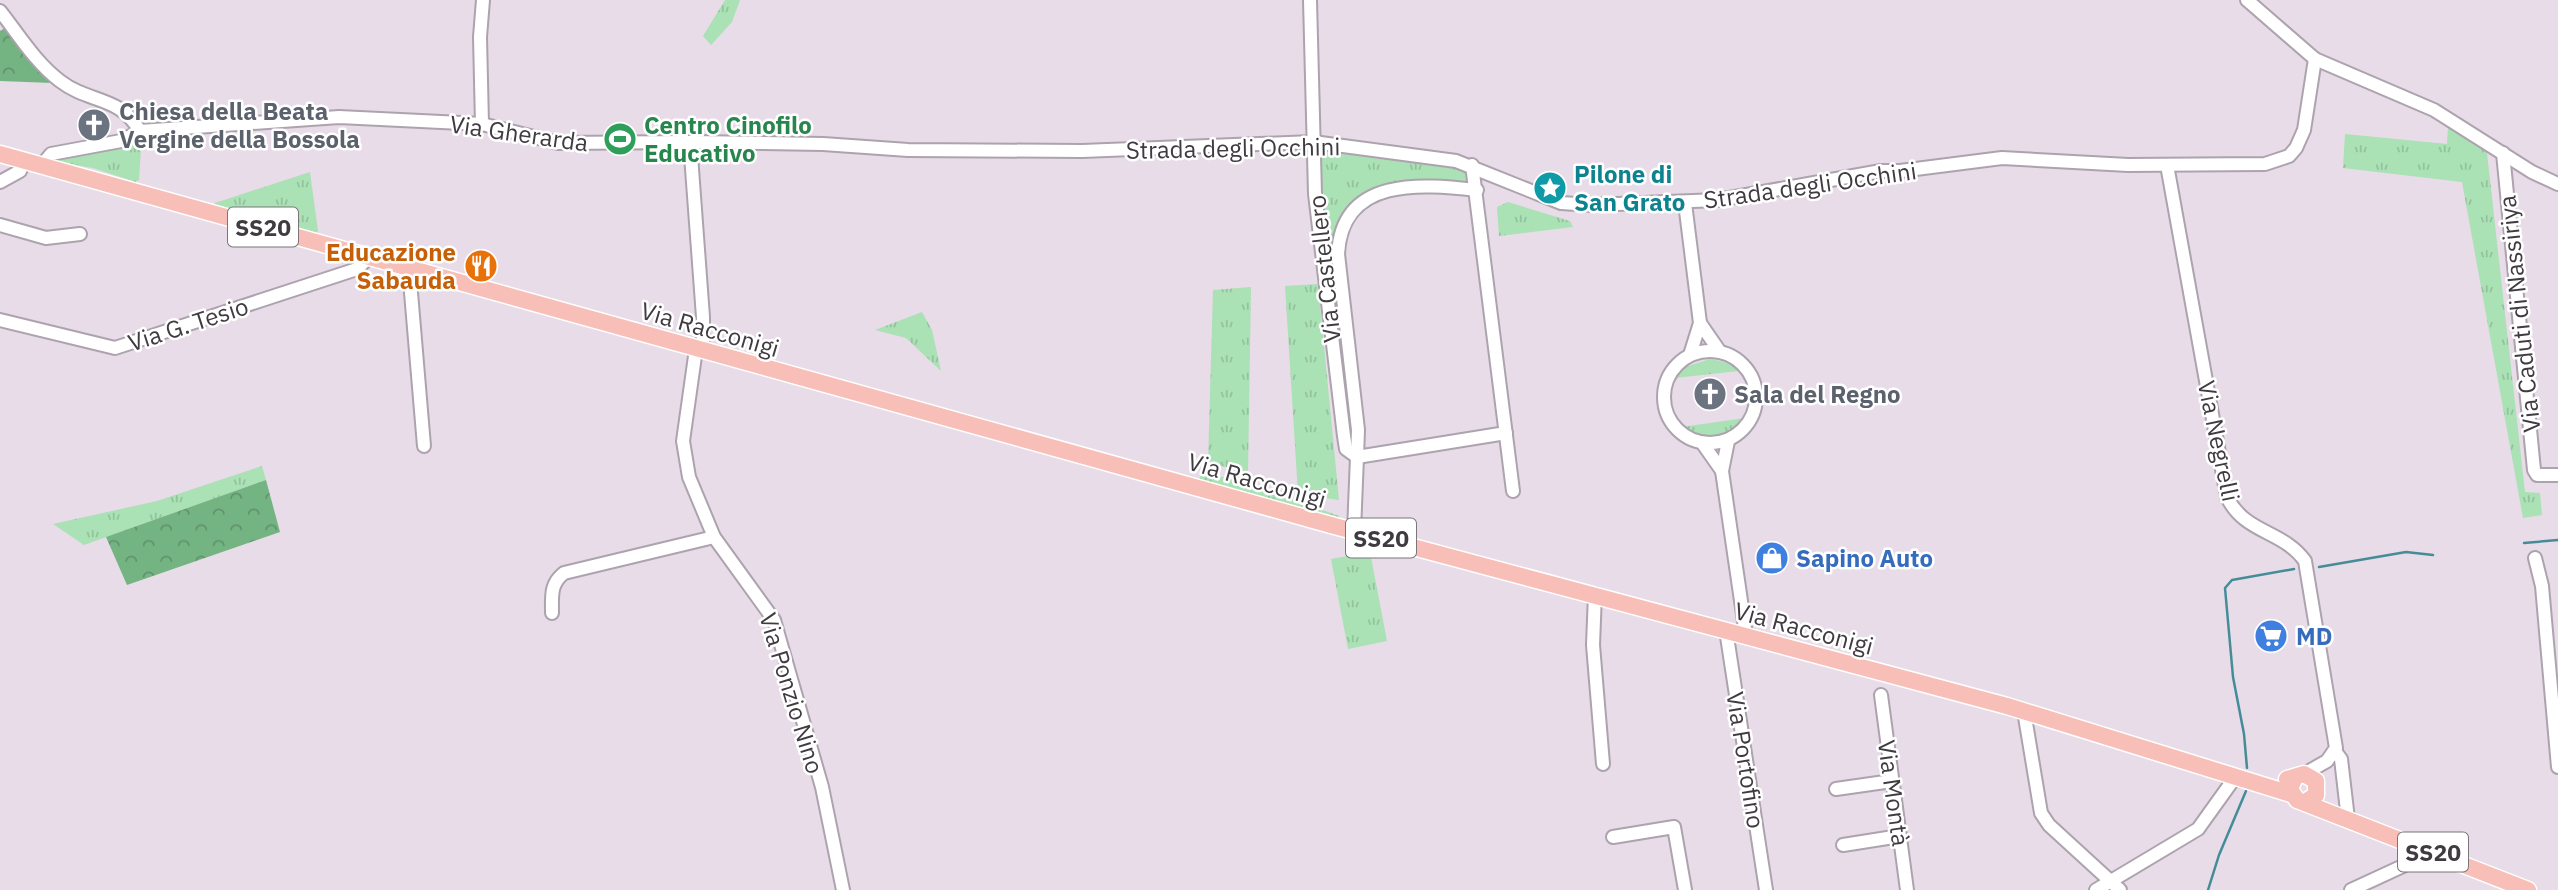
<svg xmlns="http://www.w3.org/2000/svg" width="2558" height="890" font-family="'IBM Plex Sans',sans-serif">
	<defs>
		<pattern id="grass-tufts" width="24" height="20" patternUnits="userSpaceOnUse" patternTransform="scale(1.75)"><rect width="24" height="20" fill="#aae1b5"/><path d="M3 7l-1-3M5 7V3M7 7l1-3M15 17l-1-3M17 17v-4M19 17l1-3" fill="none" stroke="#93c29d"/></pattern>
		<pattern id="forest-crowns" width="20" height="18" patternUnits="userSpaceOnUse" patternTransform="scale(1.75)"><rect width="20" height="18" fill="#74b382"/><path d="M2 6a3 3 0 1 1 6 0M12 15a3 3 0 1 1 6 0" fill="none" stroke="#61936c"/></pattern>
	</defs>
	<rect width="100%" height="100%" fill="#e7dce7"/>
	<!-- grass -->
	<g fill="url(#grass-tufts)">
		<polygon points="725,0 740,0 732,22 711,45 703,36"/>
		<polygon points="2448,127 2487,153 2525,492 2540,493 2542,515 2523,518 2462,182 2343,168 2345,134 2447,144"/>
		<polygon points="142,134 139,180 135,182 93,168 55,162 56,159"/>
		<path d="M1326,149L1450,163L1468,169L1471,184C1408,176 1357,173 1331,242L1324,244L1317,153Z"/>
		<polygon points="310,172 318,231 314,237 212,207 215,203"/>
		<polygon points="1508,202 1570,221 1573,227 1499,236 1497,207"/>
		<polygon points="1318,284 1339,500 1298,494 1285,286"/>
		<polygon points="1251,287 1248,472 1208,463 1213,290"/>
		<polygon points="922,312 932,330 941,371 906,338 875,330"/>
		<polygon points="1710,359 1730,363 1738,371 1675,378 1685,367"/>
		<path d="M1745,418C1731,444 1703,446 1682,427Z"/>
		<polygon points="262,466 266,480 84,545 53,524 157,501"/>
		<polygon points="1203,472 1257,486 1339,516 1341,520 1210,484 1199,479"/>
		<polygon points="1370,552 1387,641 1348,649 1331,559"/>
	</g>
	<!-- forest -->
	<g fill="url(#forest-crowns)">
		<polygon points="5,28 53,83 0,81 0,31"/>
		<polygon points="266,480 280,532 127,585 106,537"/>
	</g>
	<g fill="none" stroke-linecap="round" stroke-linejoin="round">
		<!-- stream -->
		<g stroke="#458c99" stroke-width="2.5">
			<polyline points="2524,543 2558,540"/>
			<polyline points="2319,567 2406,552 2433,555"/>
			<polyline points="2247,768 2244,734 2233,677 2225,588 2232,580 2294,569"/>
			<polyline points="2208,890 2219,855 2246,791"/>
		</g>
		<defs>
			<g id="minor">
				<polyline points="1310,0 1315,194 1344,436 1346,449 1357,457 1354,531"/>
				<polyline points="2247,0 2315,59 2434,110 2532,172 2558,184"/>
				<path d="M0,11C19,35 35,62 60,81C90,104 119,95 140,131"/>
				<polyline points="482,124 480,37 483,0"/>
				<polyline points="690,142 823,144 908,150 1082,151 1313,142 1456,161 1561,203 1592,205 1718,200 1881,171 1900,171 2002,158 2128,165 2265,164 2289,156 2296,148 2304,130 2315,59"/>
				<polyline points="2503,153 2534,470 2537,475 2558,475"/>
				<polyline points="1472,165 1513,491"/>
				<path d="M2167,165L2227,497C2245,534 2283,530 2305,561L2336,748L2327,761L2304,774"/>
				<polyline points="41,166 51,154 121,141 140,131 339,117 482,124 558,143 690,142 703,317 703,351"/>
				<polyline points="0,182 20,171 24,161"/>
				<path d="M1477,190C1422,184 1342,176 1338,254L1358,430L1357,457L1506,433"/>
				<polyline points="1685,203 1700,323 1690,355"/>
				<polyline points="0,225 46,238 80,234"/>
				<polyline points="409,269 424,446"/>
				<polyline points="0,320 115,348 357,269 369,257"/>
				<polyline points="1700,323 1720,352"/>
				<polyline points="696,349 683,441 689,477 714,537 774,620 822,787 843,890"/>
				<circle cx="1710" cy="397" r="46"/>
				<polyline points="1728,441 1722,471 1746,635"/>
				<polyline points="1703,444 1722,471"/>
				<polyline points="2535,558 2542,586 2558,767"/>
				<polyline points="1595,594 1593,645 1603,764"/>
				<path d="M552,613C552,596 550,584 564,573L714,537"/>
				<polyline points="1726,630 1766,890"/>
				<polyline points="1881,695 1907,890"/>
				<polyline points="2024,711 2041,813 2049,825 2120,890"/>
				<polyline points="2335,751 2341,759 2348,819"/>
				<polyline points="1836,789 1892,781"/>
				<polyline points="1613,837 1674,827 1685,890"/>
				<polyline points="1843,845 1900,836"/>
				<polyline points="2096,890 2198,829 2236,776"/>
				<polyline points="2351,890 2403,866 2418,846"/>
			</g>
			<g id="major">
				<polyline points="0,154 1331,525 2007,706 2291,794"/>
				<polyline points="2295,777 2290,789 2297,800 2528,890"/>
				<polyline points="2287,779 2304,774 2316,781 2316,795 2305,802"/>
			</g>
		</defs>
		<!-- minor casing -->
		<use href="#minor" stroke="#ada3ae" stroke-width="16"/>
		<!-- major casing -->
		<use href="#major" stroke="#fff" stroke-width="19"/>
		<!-- minor -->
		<use href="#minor" stroke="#fff" stroke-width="12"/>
		<!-- major -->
		<use href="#major" stroke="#f7bfb8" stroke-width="16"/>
	</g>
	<!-- icons -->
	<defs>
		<symbol id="church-disc" viewBox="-11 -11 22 22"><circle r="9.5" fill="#6b7280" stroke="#fff"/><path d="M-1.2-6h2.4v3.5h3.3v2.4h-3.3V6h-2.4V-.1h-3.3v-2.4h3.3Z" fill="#fff"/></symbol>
		<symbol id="stadium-disc" viewBox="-11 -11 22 22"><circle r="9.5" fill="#2e9e5b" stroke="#fff"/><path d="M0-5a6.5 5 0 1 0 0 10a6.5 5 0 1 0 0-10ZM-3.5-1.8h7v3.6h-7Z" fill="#fff"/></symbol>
		<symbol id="sight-disc" viewBox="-11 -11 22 22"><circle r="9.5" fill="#0f9aa8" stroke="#fff"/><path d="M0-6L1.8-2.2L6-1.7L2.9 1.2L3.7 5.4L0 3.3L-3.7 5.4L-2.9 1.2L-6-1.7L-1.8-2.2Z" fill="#fff"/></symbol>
		<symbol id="restaurant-disc" viewBox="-11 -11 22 22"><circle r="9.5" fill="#e8710a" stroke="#fff"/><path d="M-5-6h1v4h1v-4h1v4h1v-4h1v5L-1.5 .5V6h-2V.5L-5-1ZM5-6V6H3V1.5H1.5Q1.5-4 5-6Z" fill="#fff"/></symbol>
		<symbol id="shop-disc" viewBox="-11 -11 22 22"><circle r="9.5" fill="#3f7fe0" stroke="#fff"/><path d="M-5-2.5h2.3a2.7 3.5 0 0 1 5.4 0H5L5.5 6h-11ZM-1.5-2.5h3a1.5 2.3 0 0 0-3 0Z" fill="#fff"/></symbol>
		<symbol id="supermarket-disc" viewBox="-11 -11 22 22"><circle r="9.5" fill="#3f7fe0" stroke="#fff"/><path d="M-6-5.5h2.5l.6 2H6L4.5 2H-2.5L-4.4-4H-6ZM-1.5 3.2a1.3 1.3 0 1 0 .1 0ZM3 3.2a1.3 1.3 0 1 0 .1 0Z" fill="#fff"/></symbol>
	</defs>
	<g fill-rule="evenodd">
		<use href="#church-disc" x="75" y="106" width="38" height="38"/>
		<use href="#stadium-disc" x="601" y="120" width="38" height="38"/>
		<use href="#sight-disc" x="1531" y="169" width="38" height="38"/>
		<use href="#restaurant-disc" x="462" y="247" width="38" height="38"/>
		<use href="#church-disc" x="1691" y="375" width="38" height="38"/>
		<use href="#shop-disc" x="1753" y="539" width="38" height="38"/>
		<use href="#supermarket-disc" x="2252" y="617" width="38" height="38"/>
	</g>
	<g text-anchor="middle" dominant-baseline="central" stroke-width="5" stroke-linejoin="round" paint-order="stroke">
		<!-- shield labels -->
		<g fill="#fff" stroke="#797679" stroke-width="2">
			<rect x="228" y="207.5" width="70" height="39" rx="5"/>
			<rect x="1346" y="518.5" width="70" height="39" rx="5"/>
			<rect x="2398" y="832.5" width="70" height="39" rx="5"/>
		</g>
		<g font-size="23" font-weight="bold" fill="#403b40">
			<text x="263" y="227">SS20</text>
			<text x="1381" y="538">SS20</text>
			<text x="2433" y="852">SS20</text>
		</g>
		<!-- worship labels -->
		<g font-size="24" font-weight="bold" fill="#5b616d" stroke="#fff" text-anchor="start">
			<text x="119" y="111">Chiesa della Beata<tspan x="119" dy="28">Vergine della Bossola</tspan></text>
			<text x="1734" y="394">Sala del Regno</text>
		</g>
		<!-- leisure labels -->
		<g font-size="24" font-weight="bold" fill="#27864d" stroke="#fff" text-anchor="start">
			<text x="644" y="125">Centro Cinofilo<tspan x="644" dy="28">Educativo</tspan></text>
		</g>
		<!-- street labels -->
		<g font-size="24" fill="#403b40" stroke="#fff">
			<text transform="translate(519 133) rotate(8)">Via Gherarda</text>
			<text transform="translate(1233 148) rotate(-1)">Strada degli Occhini</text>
			<text transform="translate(1810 185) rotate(-8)">Strada degli Occhini</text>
			<text transform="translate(1324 269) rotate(-96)">Via Castellero</text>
			<text transform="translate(2519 314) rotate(-96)">Via Caduti di Nassiriya</text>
			<text transform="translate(188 324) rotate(-18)">Via G. Tesio</text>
			<text transform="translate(710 329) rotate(16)">Via Racconigi</text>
			<text transform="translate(2219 441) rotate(78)">Via Negrelli</text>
			<text transform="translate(1257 480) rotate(16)">Via Racconigi</text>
			<text transform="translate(1804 628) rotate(15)">Via Racconigi</text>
			<text transform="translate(792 693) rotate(73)">Via Ponzio Nino</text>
			<text transform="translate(1746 760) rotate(81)">Via Portofino</text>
			<text transform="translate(1894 793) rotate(82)">Via Montà</text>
		</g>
		<!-- culture labels -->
		<g font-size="24" font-weight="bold" fill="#0d838f" stroke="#fff" text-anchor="start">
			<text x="1574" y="174">Pilone di<tspan x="1574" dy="28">San Grato</tspan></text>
		</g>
		<!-- food labels -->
		<g font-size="24" font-weight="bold" fill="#c56008" stroke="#fff" text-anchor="end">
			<text x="456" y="252">Educazione<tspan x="456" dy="28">Sabauda</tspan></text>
		</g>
		<!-- shop labels -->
		<g font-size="24" font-weight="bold" fill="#366cbe" stroke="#fff" text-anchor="start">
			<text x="1796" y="558">Sapino Auto</text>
			<text x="2296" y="636">MD</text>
		</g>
	</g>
</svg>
